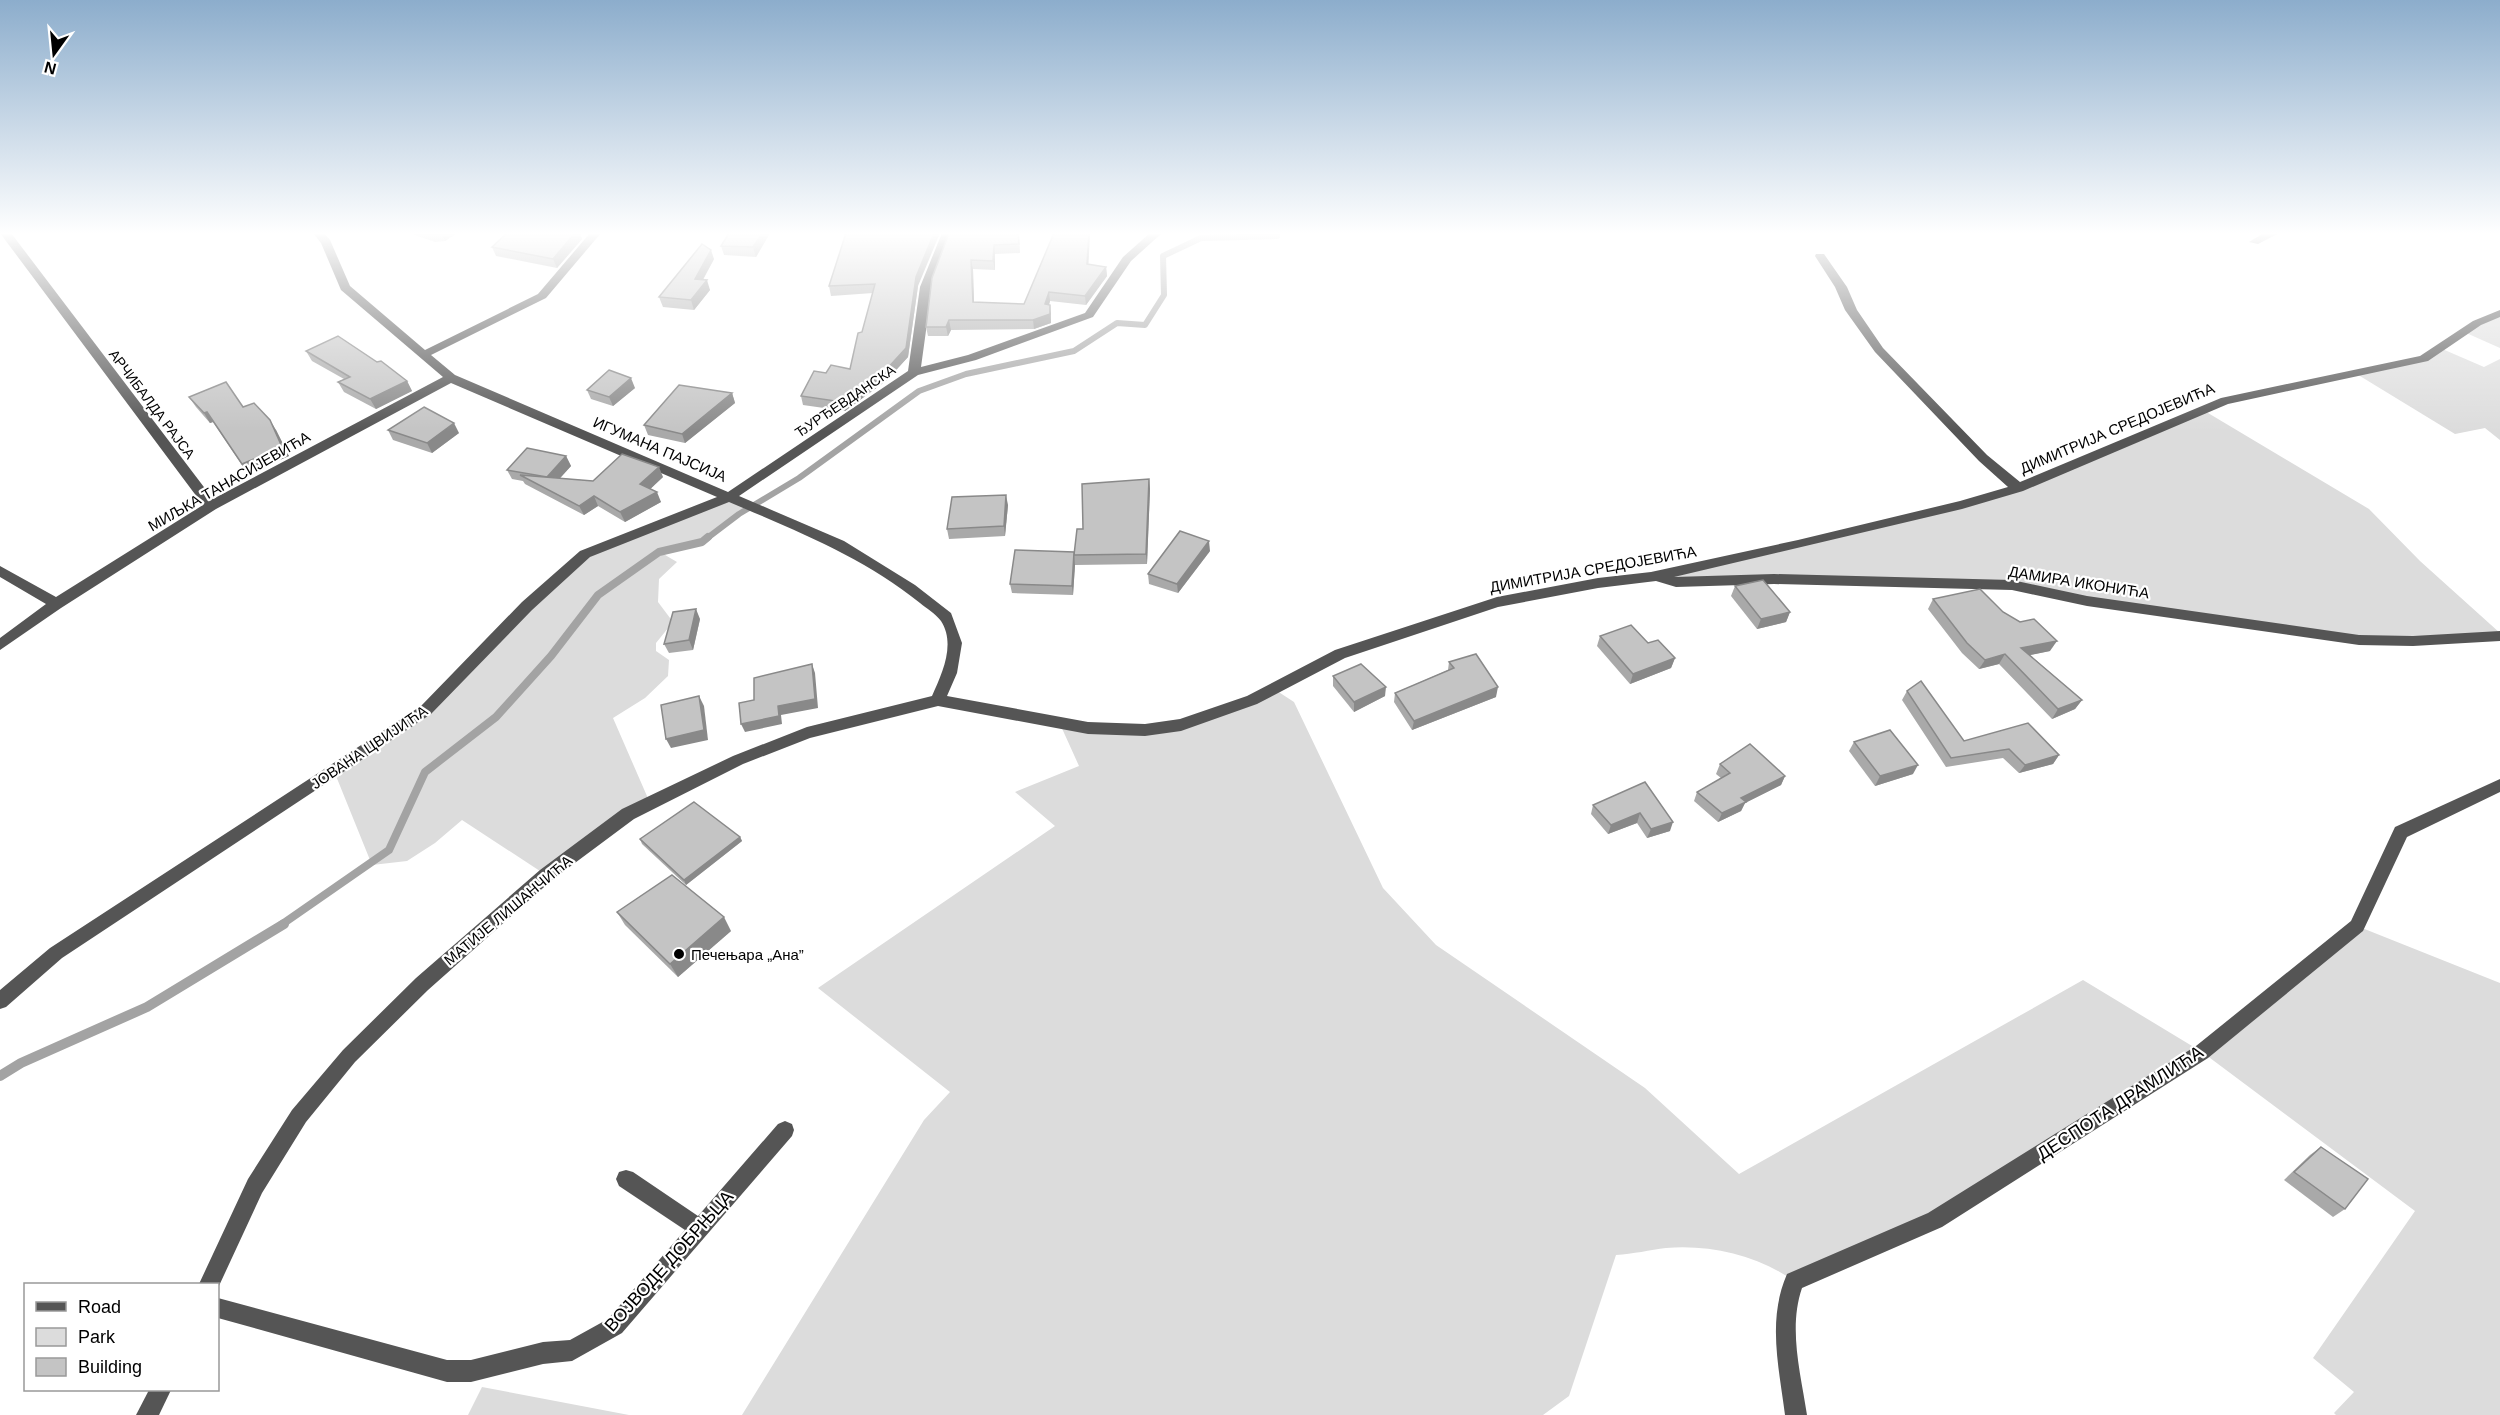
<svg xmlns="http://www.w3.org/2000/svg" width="2500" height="1415" font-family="Arial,sans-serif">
	<rect width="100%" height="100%" fill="#fff"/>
	<!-- green -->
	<g fill="#dcdcdc">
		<polygon points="2500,313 2500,348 2464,332"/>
		<polygon points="2440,348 2484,367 2500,359 2500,440 2485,428 2455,434 2355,373 2424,359"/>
		<polygon points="2203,410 2369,509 2420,561 2500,633 2359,640 2012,585 1651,577 2018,488"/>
		<polygon points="731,496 752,507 702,542 660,552 677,562 659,579 658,602 673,622 656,643 656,651 669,660 668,676 645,698 613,718 650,803 546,875 462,820 435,843 407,861 372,865 334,771 426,710 585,554"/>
		<path d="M1274,689L1294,702L1383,888L1436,945L1645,1088L1739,1174L2083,980L2202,1052L2357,926L2500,983V1415H2336L2334,1413L2354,1392L2313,1358L2415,1211L2202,1052L2014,1171L1794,1281C1759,1256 1710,1244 1666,1248C1650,1250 1633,1254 1616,1255L1569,1396L1543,1415H742L924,1120L950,1092L818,988L1055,826L1015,792L1079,766L1060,724L1181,725Z"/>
		<polygon points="482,1387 629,1415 468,1415"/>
	</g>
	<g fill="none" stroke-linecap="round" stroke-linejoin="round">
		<!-- stream-far2 -->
		<polyline stroke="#a3a3a3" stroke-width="6" points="706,539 739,514 799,478 919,391 966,374 1074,351 1117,323 1145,325 1164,295 1163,256 1201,238 1277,236 1277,233"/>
		<!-- stream-far1 -->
		<polyline stroke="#a3a3a3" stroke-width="8" points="281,925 389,850 425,772 496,717 551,656 598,595 659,552 702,542 708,537"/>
		<!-- stream -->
		<polyline stroke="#a3a3a3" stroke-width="10" points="0,1076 21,1063 147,1007 284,924"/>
		<!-- minor -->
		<g fill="#555" fill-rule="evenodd">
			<path d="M0,233H11L213,499L443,377L341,290L321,243L313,233H324L330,240L350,286L425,350L538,294L590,233H601L546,298L431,355L455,375L728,492L908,371L920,287L942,233H952L932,287L921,367L968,355L1085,313L1123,257L1150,233H1162L1131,261L1093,317L976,360L918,375L739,496L844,541L915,585L951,613L962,643L957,673L947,696L1088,722L1145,724L1180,719L1247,696L1335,650L1497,597L1598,578L1651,572L1798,540L1960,501L2008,487L1979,461L1875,352L1845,310L1835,287L1815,256L1816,254H1824L1847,287L1857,310L1883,348L1987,455L2020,482L2221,398L2420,356L2473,321L2500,310V317L2481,325L2428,361L2228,404L2023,491L1962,509L1674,577L1774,574L2012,580L2087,596L2359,635L2413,636L2500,631V641L2413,646L2359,645L2087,606L2012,590L1774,584L1676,587L1656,581L1598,588L1498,607L1345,658L1257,704L1181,731L1145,736L1088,734L938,706L810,738L743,764L634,819L552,880L428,990L355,1062L306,1122L262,1193L218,1288V1284H199L248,1179L292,1110L343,1050L416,978L540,870L622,809L733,756L807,727L932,696C942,674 956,644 941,621C936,614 926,608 920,603C863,557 795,530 729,502L590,557L532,610L431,714L62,958L6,1007L0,1009V990L50,948L421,706L522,602L580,551L717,497L451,383L216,509L61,608L0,650V638L46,604L0,577V566L56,597L203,505Z"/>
			<polygon points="2264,233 2279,233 2258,244 2249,242"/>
			<path d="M2500,779V792L2407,837L2363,931L2208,1058L1942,1227L1802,1288C1788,1329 1801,1374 1807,1415H1785C1779,1367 1767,1320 1787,1274L1928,1213L2196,1046L2351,921L2395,827Z"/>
			<polygon points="785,1121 792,1124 794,1130 792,1136 622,1333 572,1361 543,1364 471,1382 447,1382 218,1318 218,1298 447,1360 471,1360 543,1342 570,1340 608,1319 685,1230 619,1186 616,1179 619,1172 626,1170 633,1172 698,1216 778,1124"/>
			<polygon points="149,1390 171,1390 159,1415 136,1415"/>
		</g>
	</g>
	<!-- wall -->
	<g fill="#a9a9a9">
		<polygon points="409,233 457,233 445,241 435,242"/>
		<polygon points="507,233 580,233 582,239 557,268 496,256 492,247"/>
		<polygon points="729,233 770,233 756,257 724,255 721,246"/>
		<polygon points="846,233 918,286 908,357 887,380 845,411 803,405 801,396 826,373 850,369 862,332 873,293 831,296 829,286"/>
		<polygon points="949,233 1019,233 1020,253 995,254 995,270 973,269 974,302 1024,304 1088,264 1106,267 1107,276 1086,305 1050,301 1049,305 1051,314 1051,323 1034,329 951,330 948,336 928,336 926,327"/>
		<polygon points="714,259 703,280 710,290 694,310 663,307 659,297"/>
		<polygon points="306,351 377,362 407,381 412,391 376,409 344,392 338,382 344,379 312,361"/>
		<polygon points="635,388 613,406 591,399 587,390"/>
		<polygon points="732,393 735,403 685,443 648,435 644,425"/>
		<polygon points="189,397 243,407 276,430 289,456 248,474 213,422 210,423 196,407"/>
		<polygon points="388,430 459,433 432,453 393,440"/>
		<polygon points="566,456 571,466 560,478 593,481 663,477 650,489 661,502 625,522 598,506 584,515 525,484 523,481 512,479 507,470"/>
		<polygon points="1149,479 1150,489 1147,564 1075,565 1073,595 1012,593 1010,584 1075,552 1083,529"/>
		<polygon points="1008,505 1005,536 949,539 947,529"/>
		<polygon points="1210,551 1178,593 1149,584 1148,574"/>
		<polygon points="1735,586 1790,612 1786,622 1757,629 1731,596"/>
		<polygon points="1933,599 2003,612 2050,651 2030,655 2082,700 2075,709 2052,719 1999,664 1979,669 1962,653 1928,609"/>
		<polygon points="700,619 693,650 669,653 664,644"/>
		<polygon points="1600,636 1648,643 1675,658 1671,668 1630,684 1597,646"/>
		<polygon points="1449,662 1496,697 1412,730 1394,702 1395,693 1448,670"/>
		<polygon points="1333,676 1385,696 1354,712 1333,686"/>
		<polygon points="1907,691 1964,741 2059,755 2053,764 2019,773 2003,758 1946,767 1902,700"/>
		<polygon points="1854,742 1913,774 1875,786 1849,751"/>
		<polygon points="1720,764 1785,776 1781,785 1745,803 1741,811 1718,822 1694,801 1697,792 1721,778 1716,774"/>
		<polygon points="1645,782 1670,831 1647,838 1637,823 1608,834 1591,814 1593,805"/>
		<polygon points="740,837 742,841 686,885 642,844 640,839"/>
		<polygon points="617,912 731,931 678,977 625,925"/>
		<polygon points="2321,1147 2345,1209 2333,1217 2284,1180 2310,1155"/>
	</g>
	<!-- shaded-wall -->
	<g fill="#898989">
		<polygon points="441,233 457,233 445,241"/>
		<polygon points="569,233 580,233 582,239 557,268 553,259"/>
		<polygon points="762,233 770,233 756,257 753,247"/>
		<polygon points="934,233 940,233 918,286 908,357 887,380 845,411 842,402 916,277"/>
		<polygon points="1089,233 1090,233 1088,273 1087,264"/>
		<polygon points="994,245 995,254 995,270 993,261"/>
		<polygon points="711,250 714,259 698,288 695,279"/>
		<polygon points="971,260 973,269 974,311 973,302"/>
		<polygon points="1106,267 1107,276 1086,305 1085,296"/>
		<polygon points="707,280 710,290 694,310 691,300"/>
		<polygon points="1049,292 1050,301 1046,314 1045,304"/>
		<polygon points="1050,305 1051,323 1034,329 1033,320"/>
		<polygon points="949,320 951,330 948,336 946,327"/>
		<polygon points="631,378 635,388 613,406 609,397"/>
		<polygon points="407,381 412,391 376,409 370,399"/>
		<polygon points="732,393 735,403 685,443 682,434"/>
		<polygon points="207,412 213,422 210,423 204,413"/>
		<polygon points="270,420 276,430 289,456 248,474 242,464"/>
		<polygon points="454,423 459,433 432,453 427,443"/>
		<polygon points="566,456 571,466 552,487 547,477"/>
		<polygon points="659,467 663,477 645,494 640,484"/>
		<polygon points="1149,479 1150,489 1147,564 1146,554"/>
		<polygon points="657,492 661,502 625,522 620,512"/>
		<polygon points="1006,495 1008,505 1005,536 1004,526"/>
		<polygon points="594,496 598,506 584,515 579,506"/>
		<polygon points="1209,541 1210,551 1178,593 1177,584"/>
		<polygon points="1074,555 1075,565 1073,595 1072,586"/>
		<polygon points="696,609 700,619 693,650 689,640"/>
		<polygon points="1790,612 1786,622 1757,629 1761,619"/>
		<polygon points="2057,641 2050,651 2016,658 2021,648"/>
		<polygon points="2005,654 1999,664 1979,669 1985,660"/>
		<polygon points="1675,658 1671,668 1630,684 1633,674"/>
		<polygon points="812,664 815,673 818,708 781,715 782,724 745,732 741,724"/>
		<polygon points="1386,687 1385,696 1354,712 1354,702"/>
		<polygon points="1498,687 1496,697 1412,730 1414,721"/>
		<polygon points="699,696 704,706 708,740 671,748 666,739"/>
		<polygon points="2082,700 2075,709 2052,719 2058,709"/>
		<polygon points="2059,755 2053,764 2019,773 2025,765"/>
		<polygon points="1918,765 1913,774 1875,786 1880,776"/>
		<polygon points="1785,776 1781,785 1745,803 1741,811 1718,822 1722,813 1741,798"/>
		<polygon points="1640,813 1637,823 1608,834 1611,825"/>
		<polygon points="1673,822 1670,831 1647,838 1651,829"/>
		<polygon points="740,837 742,841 686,885 684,880"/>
		<polygon points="724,917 731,931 678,977 670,964"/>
	</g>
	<!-- building -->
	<g fill="#c4c4c4" stroke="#898989" stroke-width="1.5">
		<polygon points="507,233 575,233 553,259 492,247"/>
		<polygon points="729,233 762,233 753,247 721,246"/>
		<polygon points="846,233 934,233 916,277 906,348 885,371 842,402 801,396 814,371 826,373 831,365 850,369 858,333 862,332 875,284 829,286"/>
		<polygon points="949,233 1018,233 1019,244 994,245 993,261 971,260 973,302 1024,304 1054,233 1089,233 1087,264 1106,267 1085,296 1049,292 1045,304 1050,305 1050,314 1033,320 949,320 946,327 926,327 932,278"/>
		<polygon points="702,244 711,250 695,279 707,280 691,300 659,297"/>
		<polygon points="338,336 377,362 381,361 407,381 370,399 338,382 350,377 306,351"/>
		<polygon points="609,370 631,378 609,397 587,390"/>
		<polygon points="226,382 243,407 254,403 270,420 282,447 242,464 207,412 204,413 189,397"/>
		<polygon points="679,385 732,393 682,434 644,425"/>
		<polygon points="424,407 454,423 427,443 388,430"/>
		<polygon points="527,448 566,456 547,477 507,470"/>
		<polygon points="622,454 659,467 640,484 657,492 620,512 594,496 579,506 520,475 593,481"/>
		<polygon points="1149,479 1146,554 1074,555 1077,529 1083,529 1082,484"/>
		<polygon points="1006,495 1004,526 947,529 952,497"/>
		<polygon points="1180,531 1209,541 1177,584 1148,574"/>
		<polygon points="1015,550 1074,552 1072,586 1010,584"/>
		<polygon points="1763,580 1790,612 1761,619 1735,586"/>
		<polygon points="1980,589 2003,612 2020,622 2034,619 2057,641 2021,648 2082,700 2058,709 2005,654 1985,660 1967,643 1933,599"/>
		<polygon points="696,609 689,640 664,644 673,612"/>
		<polygon points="1631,625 1648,643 1658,640 1675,658 1633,674 1600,636"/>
		<polygon points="1476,654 1498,687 1414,721 1395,693 1454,668 1449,662"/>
		<polygon points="812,664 815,699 778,706 779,716 741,724 739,703 754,700 754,678"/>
		<polygon points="1361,664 1386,687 1354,702 1333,676"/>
		<polygon points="1921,681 1964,741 2028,723 2059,755 2025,765 2009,749 1951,758 1907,691"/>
		<polygon points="699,696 704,730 666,739 661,705"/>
		<polygon points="1890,730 1918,765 1880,776 1854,742"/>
		<polygon points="1750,744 1785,776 1741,798 1746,802 1722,813 1697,792 1730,773 1720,764"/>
		<polygon points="1645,782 1673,822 1651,829 1640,813 1611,825 1593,805"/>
		<polygon points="694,802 740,837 684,880 640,839"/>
		<polygon points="672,875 724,917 670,964 617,912"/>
		<polygon points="2321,1147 2368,1179 2345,1209 2294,1172"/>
	</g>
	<!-- sky -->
	<linearGradient id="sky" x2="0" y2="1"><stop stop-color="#8cadcc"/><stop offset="0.54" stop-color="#fff"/><stop offset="1" stop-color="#fff" stop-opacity="0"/></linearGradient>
	<rect width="2500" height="432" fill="url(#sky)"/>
	<!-- markers -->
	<circle fill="#000" stroke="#fff" stroke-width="2" cx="679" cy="954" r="6"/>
	<g text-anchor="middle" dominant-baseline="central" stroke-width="4.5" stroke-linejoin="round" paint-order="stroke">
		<!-- far-street labels -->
		<g font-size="14" fill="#000" stroke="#fff">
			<text transform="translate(845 401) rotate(-34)">ЂУРЂЕВДАНСКА</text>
			<text transform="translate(152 404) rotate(53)">АРЧИБАЛДА РАЈСА</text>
		</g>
		<!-- street labels -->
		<g font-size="15" fill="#000" stroke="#fff">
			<text transform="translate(2117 428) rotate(-23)">ДИМИТРИЈА СРЕДОЈЕВИЋА</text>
			<text transform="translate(660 449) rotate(23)">ИГУМАНА ПАЈСИЈА</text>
			<text transform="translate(229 481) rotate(-30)">МИЉКА ТАНАСИЈЕВИЋА</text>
			<text transform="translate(1593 569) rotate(-10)">ДИМИТРИЈА СРЕДОЈЕВИЋА</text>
			<text transform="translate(2079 582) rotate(9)">ДАМИРА ИКОНИЋА</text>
			<text transform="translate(369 747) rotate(-34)">ЈОВАНА ЦВИЈИЋА</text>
			<text transform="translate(508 910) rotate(-40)">МАТИЈЕ ЛИШАНЧИЋА</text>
		</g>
		<!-- poi labels -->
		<g font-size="15" fill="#000" stroke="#fff" text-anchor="start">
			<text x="691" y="954">Печењара „Ана”</text>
		</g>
		<!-- near-street labels -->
		<g font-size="18" fill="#000" stroke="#fff">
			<text transform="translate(2120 1103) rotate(-33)">ДЕСПОТА ДРАМЛИЋА</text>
			<text transform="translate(669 1261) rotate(-48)">ВОЈВОДЕ ДОБРЊЦА</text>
		</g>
	</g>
	<!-- legend -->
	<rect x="24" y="1283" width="195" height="108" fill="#ffffff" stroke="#999999" stroke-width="1.5"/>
	<rect x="36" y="1302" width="30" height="9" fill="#555555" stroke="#999999" stroke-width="1.5"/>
	<text x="78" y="1313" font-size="18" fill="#000000">Road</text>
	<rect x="36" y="1328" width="30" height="18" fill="#dcdcdc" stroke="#999999" stroke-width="1.5"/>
	<text x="78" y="1343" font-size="18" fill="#000000">Park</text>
	<rect x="36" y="1358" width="30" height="18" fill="#c4c4c4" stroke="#999999" stroke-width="1.5"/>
	<text x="78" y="1373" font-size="18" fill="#000000">Building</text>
	<!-- north arrow -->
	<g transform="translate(54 54) rotate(195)" stroke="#ffffff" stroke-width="4.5" paint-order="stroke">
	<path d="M0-4.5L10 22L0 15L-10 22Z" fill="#000000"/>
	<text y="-9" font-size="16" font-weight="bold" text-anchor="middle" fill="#000000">N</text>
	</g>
</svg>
